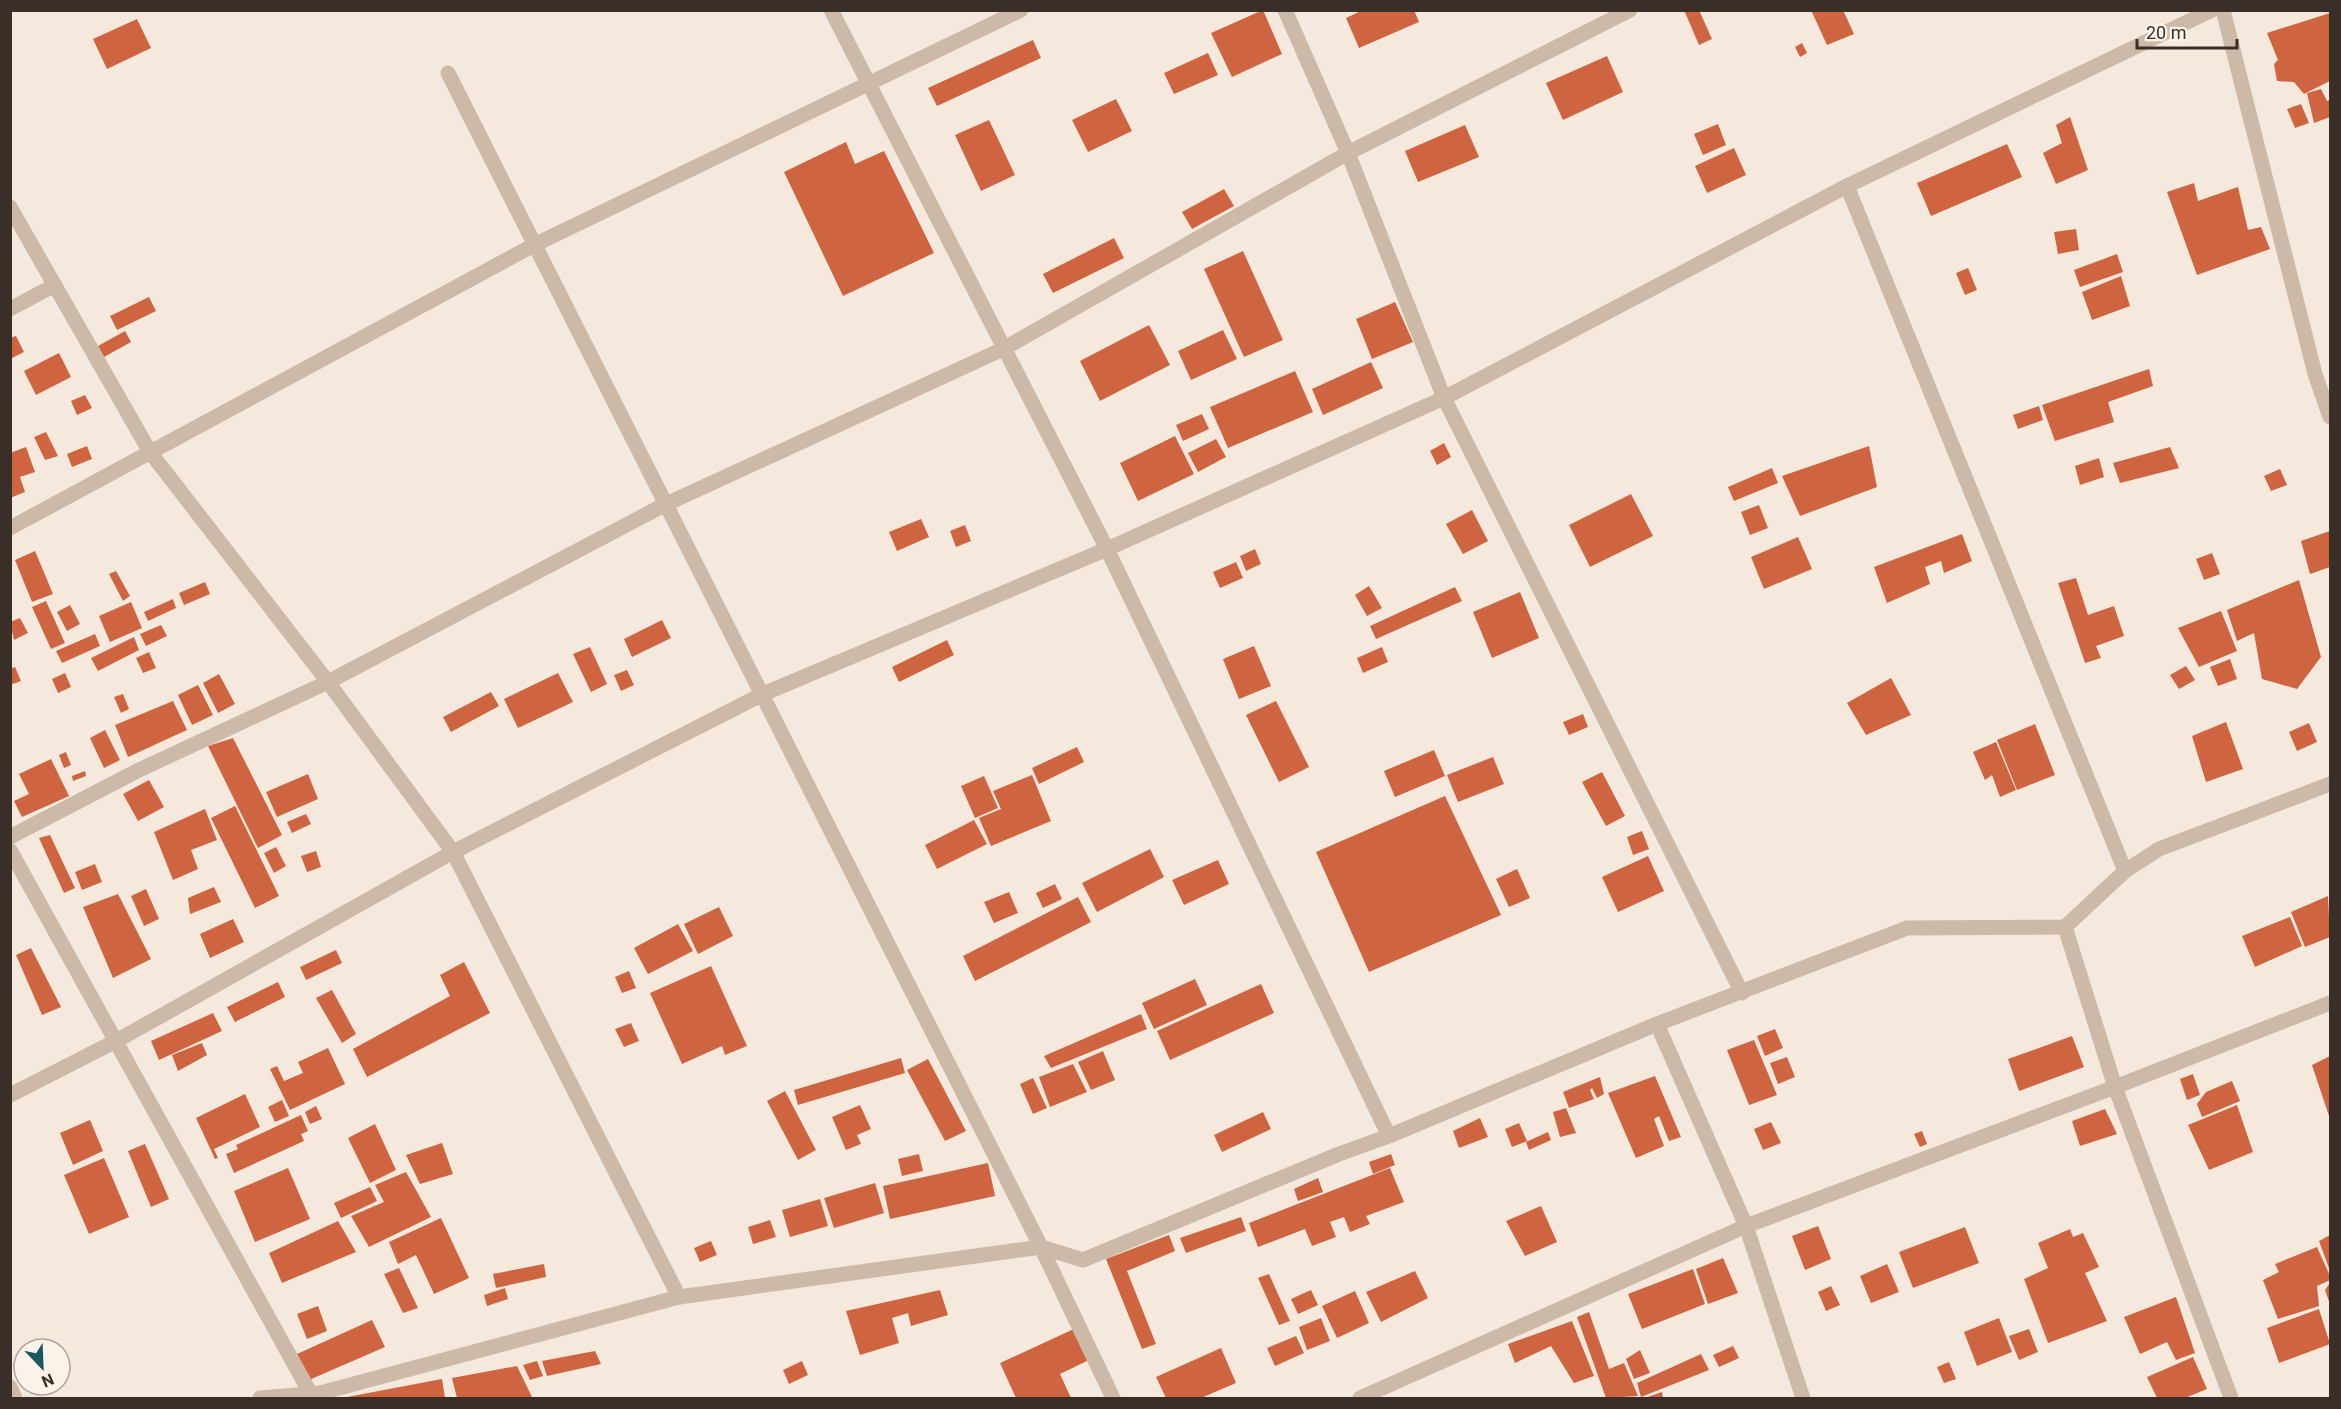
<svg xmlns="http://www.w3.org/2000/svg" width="2341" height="1409" font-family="Roboto,sans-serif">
	<rect width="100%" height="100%" fill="#f4e9dc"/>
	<!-- building -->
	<g fill="#ce6540">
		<polygon points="1263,10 1282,54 1232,77 1211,33"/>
		<polygon points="1363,10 1414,10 1419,22 1359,48 1346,18"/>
		<polygon points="1684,10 1699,10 1712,39 1699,45"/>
		<polygon points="1811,10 1843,10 1854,34 1827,45"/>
		<polygon points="2330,13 2330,81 2304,94 2294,82 2277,81 2274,64 2278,60 2267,33"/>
		<polygon points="137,19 151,48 107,69 93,39"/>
		<polygon points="1033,40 1041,58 937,106 928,88"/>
		<polygon points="1802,43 1807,53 1800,57 1795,47"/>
		<polygon points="1208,53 1218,75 1174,94 1164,73"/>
		<polygon points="1607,56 1623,92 1563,120 1546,83"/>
		<polygon points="2321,89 2327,101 2330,100 2330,117 2314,123 2307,93"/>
		<polygon points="1116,99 1132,131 1088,152 1072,120"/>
		<polygon points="2301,104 2309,123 2295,128 2287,109"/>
		<polygon points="2070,117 2088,170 2056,184 2043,153 2062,143 2056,125"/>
		<polygon points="989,120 1015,175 981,191 955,135"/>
		<polygon points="1718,124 1726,145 1703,155 1694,134"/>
		<polygon points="1465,125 1479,157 1418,182 1405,151"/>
		<polygon points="846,142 855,164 884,151 934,253 843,296 784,172"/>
		<polygon points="2007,144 2022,177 1931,216 1917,183"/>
		<polygon points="1734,148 1746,175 1707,193 1695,166"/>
		<polygon points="2194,183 2198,201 2238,187 2248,230 2261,227 2270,249 2197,275 2167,192"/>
		<polygon points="1224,189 1234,206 1192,229 1182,212"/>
		<polygon points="2076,229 2079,250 2058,254 2054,232"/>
		<polygon points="1114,238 1124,258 1053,293 1043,274"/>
		<polygon points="1243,251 1283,340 1244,357 1204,269"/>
		<polygon points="2117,254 2123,272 2080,287 2074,270"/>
		<polygon points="1968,268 1977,290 1965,295 1956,273"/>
		<polygon points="2121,276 2130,306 2092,320 2082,292"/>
		<polygon points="149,297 156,311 117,330 110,316"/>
		<polygon points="1395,302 1413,342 1372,359 1356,319"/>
		<polygon points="1149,325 1170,365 1100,401 1080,361"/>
		<polygon points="1223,330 1237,359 1191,380 1178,351"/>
		<polygon points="125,331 131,342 104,357 98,346"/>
		<polygon points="16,336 24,352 10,359 10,338"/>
		<polygon points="59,353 71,377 36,395 24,371"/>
		<polygon points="1371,362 1383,388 1323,415 1312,389"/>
		<polygon points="2149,369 2153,386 2108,402 2114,422 2055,441 2042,405"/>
		<polygon points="1295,371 1313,412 1228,448 1210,407"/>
		<polygon points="85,395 92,408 77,415 71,401"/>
		<polygon points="2039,406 2043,420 2018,429 2013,415"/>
		<polygon points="1202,414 1209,429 1183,441 1176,425"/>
		<polygon points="46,432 58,456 45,460 34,437"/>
		<polygon points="1175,436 1194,474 1138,501 1120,463"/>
		<polygon points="1216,439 1226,457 1198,472 1188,453"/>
		<polygon points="1444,443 1451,457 1437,465 1430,451"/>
		<polygon points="87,446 92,459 72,467 67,454"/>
		<polygon points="1869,446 1877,487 1800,516 1782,476"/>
		<polygon points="26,447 35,472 20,477 25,492 10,498 10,453"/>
		<polygon points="2170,447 2179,468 2120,483 2113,463"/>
		<polygon points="2099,458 2104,477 2080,485 2075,466"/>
		<polygon points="1772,468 1778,483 1734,501 1728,487"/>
		<polygon points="2280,469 2287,485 2271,491 2264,476"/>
		<polygon points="1631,494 1653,536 1590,567 1569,525"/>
		<polygon points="1759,505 1768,528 1750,535 1741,512"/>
		<polygon points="1472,510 1488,541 1463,554 1446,524"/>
		<polygon points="921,519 929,537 897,551 889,532"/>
		<polygon points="965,525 971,541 956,547 950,531"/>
		<polygon points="2330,531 2330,567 2310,574 2301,541"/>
		<polygon points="1962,534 1972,561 1944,573 1941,561 1925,567 1930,584 1887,603 1874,567"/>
		<polygon points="1798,537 1812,569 1764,589 1751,557"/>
		<polygon points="1255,549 1261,564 1246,571 1240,556"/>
		<polygon points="35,551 53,594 32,602 15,560"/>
		<polygon points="2212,553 2220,574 2204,580 2196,559"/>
		<polygon points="1236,562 1243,578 1220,588 1213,572"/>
		<polygon points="116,571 130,596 123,601 109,574"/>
		<polygon points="2076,578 2088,615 2114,606 2124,636 2096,646 2101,658 2085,663 2058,583"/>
		<polygon points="2299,580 2321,657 2297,689 2262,679 2254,633 2237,641 2227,610"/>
		<polygon points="205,582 210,594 184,605 179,593"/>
		<polygon points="1369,586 1382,608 1367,616 1355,595"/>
		<polygon points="1455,587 1462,601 1376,639 1370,626"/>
		<polygon points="1520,592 1539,638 1492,658 1473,612"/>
		<polygon points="173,599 176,608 148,621 144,612"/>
		<polygon points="46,601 65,643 51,649 32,607"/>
		<polygon points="131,602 142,628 110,642 99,616"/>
		<polygon points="70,605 80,624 67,631 57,612"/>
		<polygon points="2221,611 2237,651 2199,667 2178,628"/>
		<polygon points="20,618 28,633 14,640 10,622"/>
		<polygon points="662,620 671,638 632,657 624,639"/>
		<polygon points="161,625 167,636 146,646 140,634"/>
		<polygon points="95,634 100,646 62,663 56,651"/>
		<polygon points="134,637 139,650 98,671 91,658"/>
		<polygon points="947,640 954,655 899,682 892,667"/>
		<polygon points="1254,646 1271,686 1239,699 1223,659"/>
		<polygon points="590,647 607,684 591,692 573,654"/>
		<polygon points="1382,647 1388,662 1363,673 1357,658"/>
		<polygon points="149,652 156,668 143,673 136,658"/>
		<polygon points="2230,659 2237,679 2218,686 2210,667"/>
		<polygon points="2186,666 2195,680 2179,689 2170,675"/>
		<polygon points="15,667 21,681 10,685 10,669"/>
		<polygon points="627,670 634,685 621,691 614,675"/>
		<polygon points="65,673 71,687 58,693 52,679"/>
		<polygon points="558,673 573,702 518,728 504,699"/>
		<polygon points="219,674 235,704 218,713 203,683"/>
		<polygon points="1891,678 1911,715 1866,735 1847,703"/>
		<polygon points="198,685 213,715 192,725 178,695"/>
		<polygon points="491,692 499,706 451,732 443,717"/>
		<polygon points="123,694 129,709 121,713 114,697"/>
		<polygon points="173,701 187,730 128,757 115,725"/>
		<polygon points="1276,701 1309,767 1279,782 1246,715"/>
		<polygon points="1583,714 1588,727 1569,735 1563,722"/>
		<polygon points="2226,722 2243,769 2206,782 2192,736"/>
		<polygon points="2309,723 2317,742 2297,751 2289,732"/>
		<polygon points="2035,724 2055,775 2017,790 1997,740"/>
		<polygon points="105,730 120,760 104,768 90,738"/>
		<polygon points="233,738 282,835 258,848 208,746"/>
		<polygon points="1996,742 2016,790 2000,797 1992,775 1985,780 1973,752"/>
		<polygon points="1077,747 1084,762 1039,784 1032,768"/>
		<polygon points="1434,750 1445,776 1395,797 1384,771"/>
		<polygon points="66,752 71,765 64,768 59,755"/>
		<polygon points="1493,757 1504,784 1458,802 1447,775"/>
		<polygon points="51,759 69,796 22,817 14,801 29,794 19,774"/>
		<polygon points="85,771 86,776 73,781 72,776"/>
		<polygon points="1602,772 1625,816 1606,826 1582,782"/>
		<polygon points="308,774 318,799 277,817 266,792"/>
		<polygon points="1032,775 1051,821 991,846 979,818 1001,809 993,791"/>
		<polygon points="984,776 998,808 975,818 961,786"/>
		<polygon points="149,780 164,807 138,821 123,794"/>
		<polygon points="1445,796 1501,915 1369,972 1316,852"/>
		<polygon points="235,806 279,896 255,908 211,818"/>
		<polygon points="205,809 217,840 191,850 198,869 173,880 154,832"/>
		<polygon points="306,814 311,824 292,833 287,822"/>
		<polygon points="974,820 987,844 937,869 925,845"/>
		<polygon points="1642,831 1649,849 1633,855 1627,837"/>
		<polygon points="50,835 75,888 64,893 39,838"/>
		<polygon points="276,847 286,866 274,873 264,853"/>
		<polygon points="1150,849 1164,877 1097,912 1082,883"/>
		<polygon points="316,851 321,867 307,872 301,856"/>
		<polygon points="1648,856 1664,891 1618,912 1602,877"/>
		<polygon points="1218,860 1229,884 1184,905 1172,880"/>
		<polygon points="95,864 102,882 82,890 75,872"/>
		<polygon points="1517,869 1530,898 1509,907 1496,879"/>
		<polygon points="1055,884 1062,899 1043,908 1036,893"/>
		<polygon points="214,887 221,902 190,914 188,898"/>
		<polygon points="146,889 159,919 144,926 131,896"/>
		<polygon points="1009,892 1018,913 994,923 984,902"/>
		<polygon points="118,894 151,959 113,978 83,907"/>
		<polygon points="2328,896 2330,937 2305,947 2291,912"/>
		<polygon points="1078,897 1091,922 975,981 963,956"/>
		<polygon points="719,907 733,936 698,954 684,924"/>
		<polygon points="2290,917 2302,946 2255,967 2242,936"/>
		<polygon points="233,919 244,942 210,958 200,934"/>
		<polygon points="678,924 693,951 648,974 634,948"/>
		<polygon points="31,948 61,1007 42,1015 16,955"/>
		<polygon points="336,950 342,963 306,980 300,967"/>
		<polygon points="464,962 490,1013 367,1077 353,1049 450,996 440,975"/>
		<polygon points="711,966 747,1046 725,1055 722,1046 682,1064 650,993"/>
		<polygon points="629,971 636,988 622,993 615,977"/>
		<polygon points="1195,979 1207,1005 1154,1029 1142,1003"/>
		<polygon points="278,982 285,997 235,1022 227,1007"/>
		<polygon points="1261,984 1274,1013 1170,1060 1157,1031"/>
		<polygon points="332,990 356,1034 342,1043 316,998"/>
		<polygon points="213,1013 222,1031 159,1060 151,1041"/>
		<polygon points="1141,1014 1147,1029 1051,1068 1044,1056"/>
		<polygon points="631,1023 639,1041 624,1047 615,1029"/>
		<polygon points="1775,1029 1783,1048 1765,1056 1757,1036"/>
		<polygon points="2072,1036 2084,1067 2019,1091 2008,1059"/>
		<polygon points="1754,1040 1777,1095 1749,1105 1727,1050"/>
		<polygon points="202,1043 207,1055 178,1071 172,1055"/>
		<polygon points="328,1048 345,1084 290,1110 270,1069 277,1066 284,1081 303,1073 298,1062"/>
		<polygon points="1103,1051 1115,1080 1091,1090 1078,1062"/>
		<polygon points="2330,1056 2330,1119 2312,1065"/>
		<polygon points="1787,1057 1795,1077 1778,1084 1770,1063"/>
		<polygon points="901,1058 905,1073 798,1105 794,1090"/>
		<polygon points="928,1059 966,1131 945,1141 907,1070"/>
		<polygon points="1073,1064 1087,1092 1050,1107 1039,1077"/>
		<polygon points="2193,1074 2200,1095 2187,1100 2180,1079"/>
		<polygon points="1655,1076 1681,1137 1669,1141 1659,1116 1654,1119 1664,1146 1636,1158 1608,1093"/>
		<polygon points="1600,1077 1604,1094 1597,1098 1592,1088 1590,1090 1594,1099 1569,1108 1563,1092"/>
		<polygon points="1033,1078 1047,1108 1033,1114 1020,1084"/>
		<polygon points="2232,1081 2240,1101 2202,1117 2197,1104 2206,1092"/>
		<polygon points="785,1091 816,1150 798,1160 767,1101"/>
		<polygon points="245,1094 260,1127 214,1149 218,1158 215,1159 196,1118"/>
		<polygon points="282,1100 289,1116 275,1122 268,1107"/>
		<polygon points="860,1105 871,1129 857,1135 861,1144 846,1150 832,1117"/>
		<polygon points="2237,1105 2253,1152 2209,1170 2188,1125"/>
		<polygon points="316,1106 322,1119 310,1124 305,1112"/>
		<polygon points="1566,1108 1576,1133 1560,1137 1553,1112"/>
		<polygon points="2105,1109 2117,1134 2080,1146 2072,1121"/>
		<polygon points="1263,1112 1271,1129 1222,1152 1214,1135"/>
		<polygon points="301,1115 308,1131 301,1134 304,1141 234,1173 226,1154 238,1149 236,1145"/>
		<polygon points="1480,1118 1488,1137 1459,1148 1453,1131"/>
		<polygon points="90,1120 103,1151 73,1165 60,1133"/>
		<polygon points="1771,1122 1781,1143 1763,1150 1754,1129"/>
		<polygon points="1519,1123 1527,1141 1512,1147 1505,1129"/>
		<polygon points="375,1124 396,1170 370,1183 348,1138"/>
		<polygon points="1922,1131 1927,1144 1920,1147 1914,1134"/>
		<polygon points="1548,1132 1551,1140 1529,1150 1526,1142"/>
		<polygon points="442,1143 453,1174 420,1184 406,1155"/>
		<polygon points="145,1144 169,1199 151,1207 128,1151"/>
		<polygon points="919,1154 923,1171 902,1176 898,1159"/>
		<polygon points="1391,1154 1395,1165 1373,1174 1369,1162"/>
		<polygon points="104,1158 129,1217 89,1234 64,1175"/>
		<polygon points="988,1163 995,1196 890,1219 883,1186"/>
		<polygon points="288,1168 310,1219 255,1242 234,1191"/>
		<polygon points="1390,1168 1404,1202 1366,1216 1370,1224 1350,1232 1344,1217 1330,1222 1336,1237 1312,1246 1305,1229 1258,1247 1249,1223"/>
		<polygon points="406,1172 431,1217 369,1247 351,1216 384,1202 375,1185"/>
		<polygon points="1318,1178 1323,1192 1298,1201 1294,1189"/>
		<polygon points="875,1183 884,1213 834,1228 824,1198"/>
		<polygon points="370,1187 377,1201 341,1218 334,1203"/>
		<polygon points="820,1199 828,1226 790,1237 782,1210"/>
		<polygon points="1541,1206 1557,1242 1525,1256 1506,1221"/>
		<polygon points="1241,1217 1246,1231 1186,1253 1180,1238"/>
		<polygon points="441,1218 469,1278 434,1294 416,1255 398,1264 389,1242"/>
		<polygon points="770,1220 776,1237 753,1244 748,1227"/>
		<polygon points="338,1221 356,1252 282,1283 269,1253"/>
		<polygon points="1818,1226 1831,1259 1805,1270 1792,1236"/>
		<polygon points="1965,1227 1979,1263 1913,1288 1899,1252"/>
		<polygon points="2070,1229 2073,1237 2083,1233 2099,1267 2085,1273 2107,1321 2048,1343 2024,1279 2048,1268 2038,1243"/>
		<polygon points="1169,1235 1175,1251 1127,1271 1156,1344 1142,1349 1106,1259"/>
		<polygon points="2330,1235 2330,1271 2319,1241"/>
		<polygon points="711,1241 717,1255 700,1262 694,1248"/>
		<polygon points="2317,1247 2330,1276 2330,1280 2317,1286 2319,1306 2278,1319 2263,1280 2279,1272 2275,1264"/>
		<polygon points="1723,1258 1738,1293 1708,1304 1696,1269"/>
		<polygon points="544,1264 546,1277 496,1288 493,1274"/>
		<polygon points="1887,1264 1899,1292 1871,1303 1860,1276"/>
		<polygon points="399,1268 418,1308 403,1313 384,1274"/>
		<polygon points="1693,1269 1705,1304 1642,1329 1628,1294"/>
		<polygon points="1415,1271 1428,1298 1381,1322 1366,1292"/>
		<polygon points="1269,1274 1290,1321 1279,1325 1258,1278"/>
		<polygon points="2330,1283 2330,1304 2325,1290"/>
		<polygon points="1831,1286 1840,1305 1826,1311 1818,1292"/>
		<polygon points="505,1288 508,1299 487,1306 484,1295"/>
		<polygon points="940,1290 948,1315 911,1326 908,1313 892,1318 899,1343 860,1355 846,1311"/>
		<polygon points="1311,1290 1318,1305 1298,1314 1291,1299"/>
		<polygon points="1355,1291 1369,1323 1337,1338 1322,1306"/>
		<polygon points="2176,1297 2195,1353 2176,1360 2167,1342 2140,1354 2124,1317"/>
		<polygon points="318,1306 327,1331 307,1339 297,1314"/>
		<polygon points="2319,1309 2330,1344 2279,1363 2267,1328"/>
		<polygon points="1589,1312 1609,1369 1624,1363 1638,1396 1606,1398 1577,1317"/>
		<polygon points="1321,1318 1330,1341 1307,1350 1299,1327"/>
		<polygon points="1999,1318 2012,1352 1977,1366 1964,1332"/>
		<polygon points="372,1320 385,1347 309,1380 297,1354"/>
		<polygon points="1572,1321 1594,1376 1574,1383 1551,1346 1515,1363 1508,1344"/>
		<polygon points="1076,1328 1091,1359 1060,1374 1071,1398 1016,1398 1000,1363"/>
		<polygon points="2029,1329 2038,1352 2019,1360 2009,1336"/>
		<polygon points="1296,1336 1304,1353 1275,1366 1267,1348"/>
		<polygon points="1733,1346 1739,1358 1719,1367 1713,1355"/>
		<polygon points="1221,1348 1236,1383 1201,1398 1166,1398 1156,1377"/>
		<polygon points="1640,1350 1650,1373 1634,1379 1626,1359"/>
		<polygon points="595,1351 601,1364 547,1376 542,1361"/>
		<polygon points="1701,1354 1709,1370 1641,1397 1637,1383"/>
		<polygon points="2193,1357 2207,1389 2185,1398 2157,1398 2147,1377"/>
		<polygon points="537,1361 543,1376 530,1380 523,1365"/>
		<polygon points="802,1361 808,1375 789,1384 783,1370"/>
		<polygon points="1949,1362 1956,1379 1944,1383 1937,1367"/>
		<polygon points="517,1366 532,1397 457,1398 452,1378"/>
		<polygon points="442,1379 445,1398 347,1398 347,1397"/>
		<polygon points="1662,1392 1663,1398 1645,1398"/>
	</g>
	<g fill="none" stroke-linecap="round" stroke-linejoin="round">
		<!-- minor -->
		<g stroke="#cdb9a7" stroke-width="15">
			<polyline points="831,10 1107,549 1389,1136"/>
			<polyline points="1285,10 1348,153 1444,398 1742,993"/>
			<polyline points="2223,10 2315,374 2330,417"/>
			<polyline points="448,73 1041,1247 1113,1398"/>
			<polyline points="1847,186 2125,871"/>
			<polyline points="10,207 150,452 328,682 453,852 679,1297"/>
			<polyline points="10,309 55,285"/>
			<polyline points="10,528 534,245 1021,10"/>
			<polyline points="10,837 139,770 328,682 664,505 1003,349 1348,153 1630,10"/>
			<polyline points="10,850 313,1398"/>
			<polyline points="2065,927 2115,1087 2231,1398"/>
			<polyline points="1657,1024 1746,1226 1803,1398"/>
			<polyline points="10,1095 118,1040 453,852 763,694 1107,549 1444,398 1847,186 2212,10"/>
			<polyline points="10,1387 15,1398"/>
			<polyline points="260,1398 320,1393 679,1297 1041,1247 1083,1260 1339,1154 1389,1136 1657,1024 1907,928 2065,927 2125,871 2159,849 2330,784"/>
			<polyline points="1360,1398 1746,1226 2115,1087 2330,1003"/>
		</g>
	</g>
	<!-- border -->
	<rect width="2341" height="1409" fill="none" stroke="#392e28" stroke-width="24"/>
	<!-- north arrow -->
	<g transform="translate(42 1367) rotate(157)"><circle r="28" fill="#fbf3e9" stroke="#ada49c" stroke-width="1.5"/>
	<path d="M0-4.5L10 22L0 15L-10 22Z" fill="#1a585e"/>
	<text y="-9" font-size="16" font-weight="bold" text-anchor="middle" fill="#392e28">N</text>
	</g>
	<!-- scale -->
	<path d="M2137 39v9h100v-9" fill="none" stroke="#392e28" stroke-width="3"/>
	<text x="2146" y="39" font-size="18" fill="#392e28" stroke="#fbf3e9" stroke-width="4.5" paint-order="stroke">20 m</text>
</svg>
